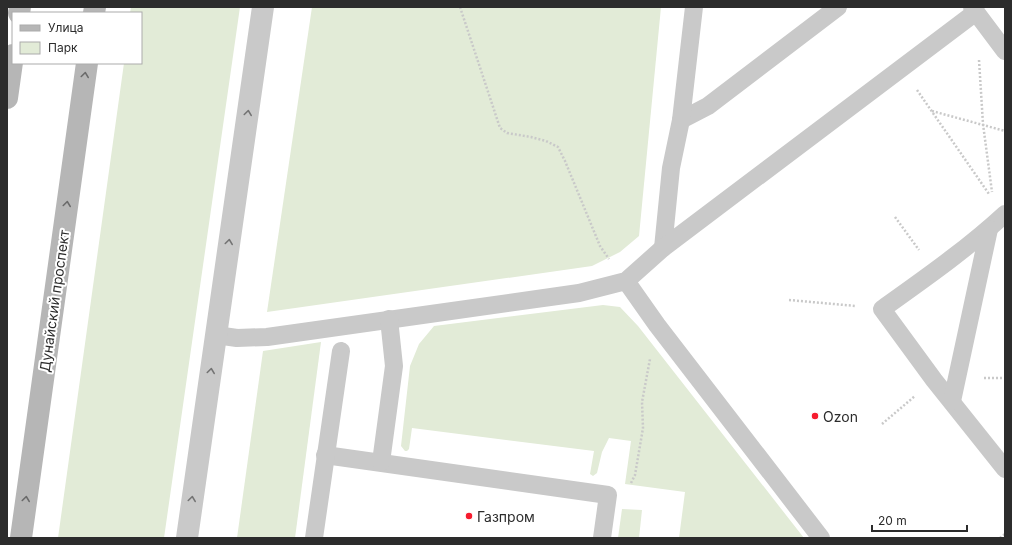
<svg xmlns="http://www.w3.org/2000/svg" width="1012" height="545" font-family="Inter,sans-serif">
	<rect width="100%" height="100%" fill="#fff"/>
	<!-- green -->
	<g fill="#e2ebd7">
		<polygon points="131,7 240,7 164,538 58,538 124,63 141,63 141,13 130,13"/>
		<polygon points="312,7 661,7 639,236 620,252 592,266 267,312"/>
		<polygon points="603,305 620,307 638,326 804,538 679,538 685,492 625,484 631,441 609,438 602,452 597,473 593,476 590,474 594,451 412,428 409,449 407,451 405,451 401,446 410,366 419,344 434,326"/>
		<polygon points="321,342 295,538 237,538 263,351"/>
		<polygon points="622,509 642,510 639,538 618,538"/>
	</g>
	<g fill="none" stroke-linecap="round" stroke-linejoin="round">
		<!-- path -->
		<g stroke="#c9c9c9" stroke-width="2.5" stroke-dasharray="2 2" stroke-linecap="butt">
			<polyline points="460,7 500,128 507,133 531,137 546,141 558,147 565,161 600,246 609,259"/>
			<polyline points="979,60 983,124 992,192"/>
			<polyline points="917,90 989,194"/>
			<polyline points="932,111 1005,131"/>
			<polyline points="895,217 919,250"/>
			<polyline points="789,300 856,306"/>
			<polyline points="984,378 1005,378"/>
			<polyline points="882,424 915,396"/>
			<polyline points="631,483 635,475 643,428 642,402 650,359"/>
			<polyline points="1000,538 1005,534"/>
		</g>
		<!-- service -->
		<g stroke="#c9c9c9" stroke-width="18">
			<polyline points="972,7 1005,51"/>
			<polyline points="681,120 708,106 838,7"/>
			<path d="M1005,214C967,249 924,279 882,309L934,380L1005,469"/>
			<polyline points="663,248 671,168 681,120 694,7"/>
			<polyline points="626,281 657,325 821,538"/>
			<polyline points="216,335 237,338 267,337 579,293 626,281 663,248 976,12"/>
			<polyline points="952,401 989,229"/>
			<polyline points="325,455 608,495 602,538"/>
			<polyline points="381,462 394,366 389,319"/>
			<polyline points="314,538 341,351"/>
		</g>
		<!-- minor -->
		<polyline stroke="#c9c9c9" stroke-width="22" points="187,538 263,7"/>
		<!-- secondary -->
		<g stroke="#b6b6b6" stroke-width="22">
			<polyline points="19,13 20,7"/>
			<polyline points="94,13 95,7"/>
			<polyline points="7,98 13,55"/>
			<polyline points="21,538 87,63"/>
		</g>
	</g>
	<!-- one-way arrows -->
	<defs><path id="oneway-chevron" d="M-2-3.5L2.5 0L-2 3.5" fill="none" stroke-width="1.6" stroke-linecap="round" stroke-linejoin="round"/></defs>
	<g stroke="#6a6a6a">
		<use href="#oneway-chevron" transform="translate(85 75) rotate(-82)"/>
		<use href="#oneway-chevron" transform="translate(67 204) rotate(-82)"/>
		<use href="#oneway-chevron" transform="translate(26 499) rotate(-82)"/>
	</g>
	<g stroke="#737373">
		<use href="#oneway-chevron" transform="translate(248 113) rotate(-82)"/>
		<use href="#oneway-chevron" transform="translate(229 242) rotate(-82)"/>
		<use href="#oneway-chevron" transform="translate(211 371) rotate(-82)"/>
		<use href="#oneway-chevron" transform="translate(192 499) rotate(-82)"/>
	</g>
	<!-- markers -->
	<g fill="#f61b2e" stroke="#fff" stroke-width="1.5">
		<circle cx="815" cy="416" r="4"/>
		<circle cx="469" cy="516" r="4"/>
	</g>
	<g text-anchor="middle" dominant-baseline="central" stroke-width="4" stroke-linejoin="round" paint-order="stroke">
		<!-- street labels -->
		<g font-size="14" fill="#2c2c2c" stroke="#fff">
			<text transform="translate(54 301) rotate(-82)">Дунайский проспект</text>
		</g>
		<!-- poi labels -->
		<g font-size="14" fill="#2c2c2c" stroke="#fff" text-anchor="start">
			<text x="823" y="416">Ozon</text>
			<text x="477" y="516">Газпром</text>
		</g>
	</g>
	<!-- border -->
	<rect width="1012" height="545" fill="none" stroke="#2c2c2c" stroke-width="16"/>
	<!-- legend -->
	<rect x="12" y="12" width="130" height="52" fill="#ffffff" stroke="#ababab"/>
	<rect x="20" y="25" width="20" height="6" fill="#b6b6b6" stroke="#ababab"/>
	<text x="48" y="32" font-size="12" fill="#2c2c2c">Улица</text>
	<rect x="20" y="42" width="20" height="12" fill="#e2ebd7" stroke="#ababab"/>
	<text x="48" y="52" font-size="12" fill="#2c2c2c">Парк</text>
	<!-- scale -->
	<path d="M872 525v6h95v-6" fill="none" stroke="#2c2c2c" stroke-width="2"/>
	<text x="878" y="525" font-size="12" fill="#2c2c2c" stroke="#ffffff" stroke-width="3" paint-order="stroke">20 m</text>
</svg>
